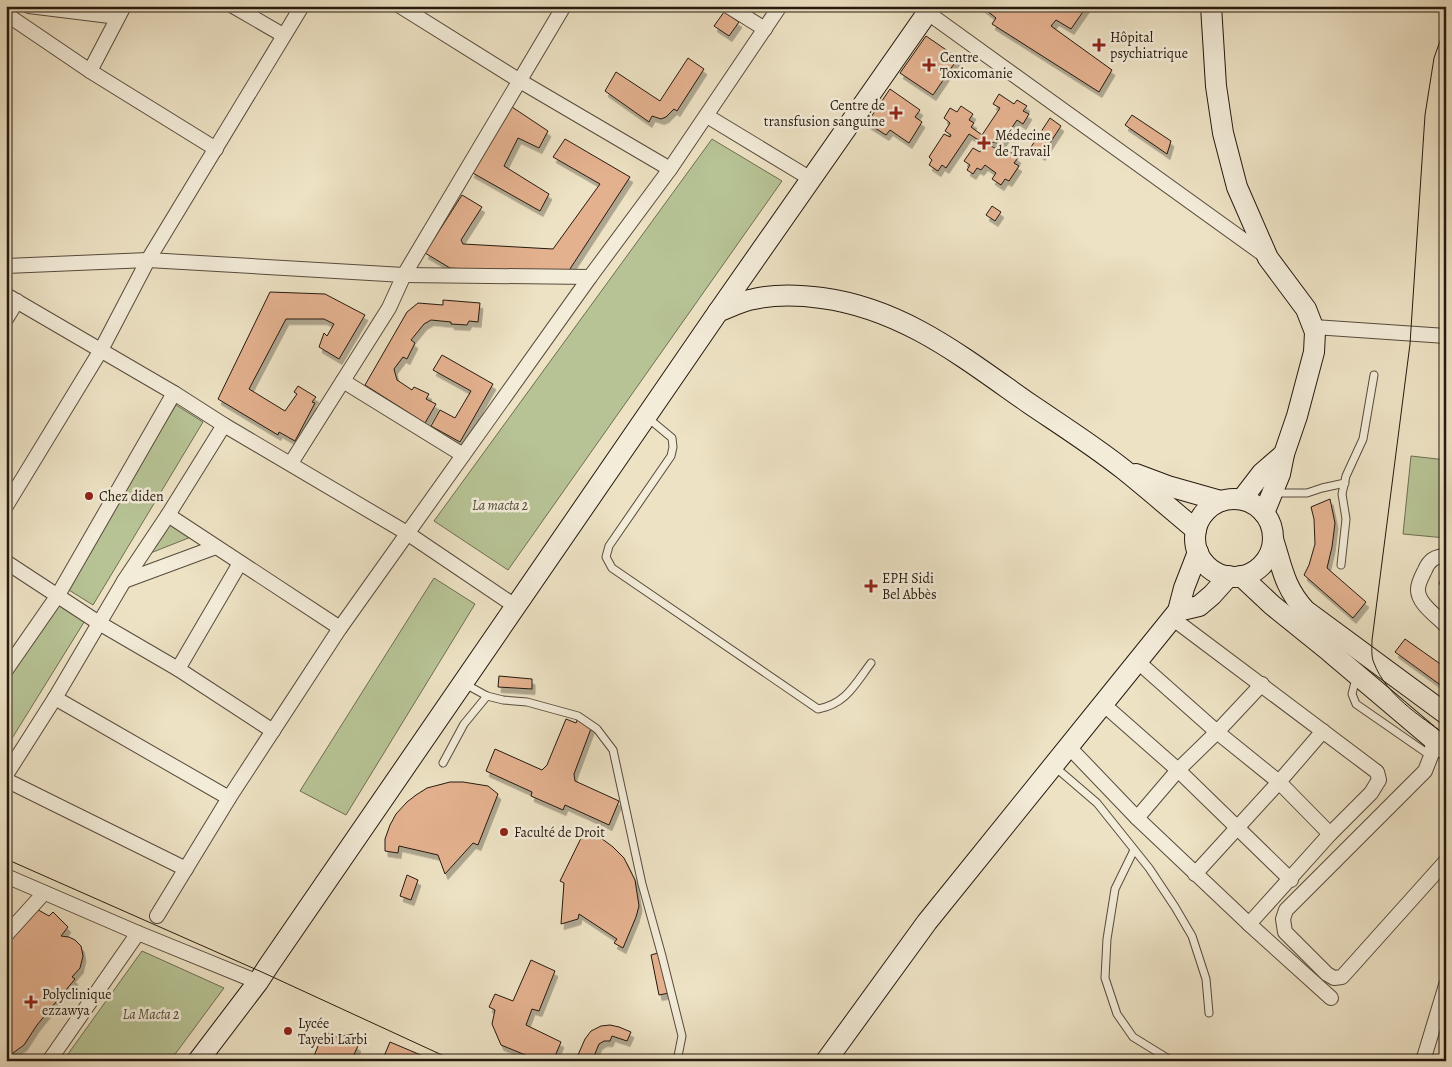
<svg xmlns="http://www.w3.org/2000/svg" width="1452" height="1067" font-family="Alegreya,serif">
	<defs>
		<filter id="shadow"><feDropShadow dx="3" dy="5.5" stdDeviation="0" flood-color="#0004"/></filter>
	</defs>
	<rect width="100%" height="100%" fill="#ede2c4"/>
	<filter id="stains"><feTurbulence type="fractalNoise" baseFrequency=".004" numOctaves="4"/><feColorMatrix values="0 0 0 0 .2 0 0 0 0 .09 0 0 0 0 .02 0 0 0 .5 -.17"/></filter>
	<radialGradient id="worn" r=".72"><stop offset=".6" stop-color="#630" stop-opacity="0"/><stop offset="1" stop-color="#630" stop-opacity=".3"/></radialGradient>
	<!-- green -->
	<g fill="#b7c395" stroke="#6e6e52">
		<polygon points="712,139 782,181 508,570 434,521"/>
		<polygon points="176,405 203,422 93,605 64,587"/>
		<polygon points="1411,456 1446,460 1446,538 1403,534"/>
		<polygon points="167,521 191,537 148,554"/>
		<polygon points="434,578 475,604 346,815 300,791"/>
		<polygon points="55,600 86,619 6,748 6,679"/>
		<polygon points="142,951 224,988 170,1061 63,1061"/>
	</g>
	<!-- building -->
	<g fill="#e4b18f" stroke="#25190f" filter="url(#shadow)">
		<polygon points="981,6 1030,6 1037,11 1041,6 1087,6 1071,29 1056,20 1051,26 1112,70 1099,92 992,24 996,18"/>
		<polygon points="724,12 739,22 729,36 714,26"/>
		<polygon points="926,36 958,58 933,95 900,73"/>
		<polygon points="688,58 704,69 677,111 674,109 666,117 661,119 652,116 649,122 605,91 616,72 660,101"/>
		<polygon points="890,89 920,110 915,117 922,122 909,143 890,130 886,135 867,123"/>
		<polygon points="999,94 1014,104 1017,100 1027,106 1023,111 1029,114 1023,124 1017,120 1001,144 993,142 990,145 1006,156 1009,151 1018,158 1014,163 1019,166 1009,181 1005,179 1001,185 992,179 996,173 985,165 981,170 977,168 973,174 967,170 970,165 964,161 973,148 980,152 985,144 969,134 946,168 942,165 938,171 929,165 932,160 929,157 944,134 950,137 951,135 945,131 950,123 944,118 950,108 957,112 961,106 973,114 969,120 974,123 971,127 982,135 1000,108 993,104"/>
		<polygon points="512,107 548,131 539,148 518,138 504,166 549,194 540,211 471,172"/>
		<polygon points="1132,115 1171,141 1167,154 1125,125"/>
		<polygon points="1050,118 1061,126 1042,155 1031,147"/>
		<polygon points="565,139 630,177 566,275 450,268 425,253 462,195 482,207 461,240 463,244 553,249 600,184 553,157"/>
		<polygon points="992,206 1001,212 995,221 986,215"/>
		<polygon points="270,292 325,294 365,315 339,359 319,347 324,333 327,336 334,324 324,319 286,319 249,389 285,411 297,394 294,392 298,386 316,397 312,402 315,403 295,441 279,432 278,435 218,399"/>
		<polygon points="443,300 480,303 478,322 469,321 467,325 451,324 451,322 431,320 424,324 411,340 415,343 407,359 403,357 394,369 397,380 412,390 414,387 429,394 426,399 436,404 425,423 365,385 407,312 418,303 443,305"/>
		<polygon points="442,355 493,384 460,442 431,426 440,410 455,418 471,391 433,370"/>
		<polygon points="1330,499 1335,523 1332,547 1327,568 1366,602 1353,618 1304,575 1309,565 1315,544 1314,519 1311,507"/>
		<polygon points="1444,570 1446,571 1446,587 1439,584"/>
		<polygon points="1405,639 1446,668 1446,689 1395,652"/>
		<polygon points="499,676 532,679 532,689 498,687"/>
		<polygon points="578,718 592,726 574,774 575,781 619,801 609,825 565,805 563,810 531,796 532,792 486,771 495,749 542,770 547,765 566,719 576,723"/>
		<polygon points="450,782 463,782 488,786 498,794 478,845 473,843 445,874 438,855 399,846 398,853 385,851 385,839 390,825 396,814 407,802 416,795 427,788"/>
		<polygon points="585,830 597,835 613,847 624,858 635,880 639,906 636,917 623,948 614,943 617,939 579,914 578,919 561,924 564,883 560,881"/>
		<polygon points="407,875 418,880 411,900 400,896"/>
		<polygon points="33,907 49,916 53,912 68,927 61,936 69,937 75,940 81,946 83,956 80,968 72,977 75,979 37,1025 24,1045 6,1058 6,938"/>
		<polygon points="658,953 669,993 659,995 651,955"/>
		<polygon points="531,960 555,971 539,1011 532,1009 526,1025 561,1042 553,1061 540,1061 501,1045 492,1024 495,1010 489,1007 495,994 513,1001"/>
		<polygon points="610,1025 619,1027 631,1032 627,1041 612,1036 610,1041 604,1041 599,1044 592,1061 578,1055 585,1039 591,1031 601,1026"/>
		<polygon points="324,1031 337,1037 353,1034 353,1043 358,1046 351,1061 312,1061"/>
		<polygon points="390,1042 435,1061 382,1061"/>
	</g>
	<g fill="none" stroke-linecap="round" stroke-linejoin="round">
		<defs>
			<g id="service">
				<path d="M648,418L672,438L673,447L671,456L609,546L606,557L612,568L818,709C846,704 855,684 871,663"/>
				<polyline points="1274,493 1307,493 1322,488 1345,483"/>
				<polyline points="1341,565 1346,519 1342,494 1346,476 1363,439 1374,375"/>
				<polyline points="1356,678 1352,694 1356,704 1431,756"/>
				<polyline points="465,684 487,696 503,700 527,702 578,716 597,729 613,750 642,884 662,956 682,1036 677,1061"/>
				<polyline points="443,763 464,724 487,696"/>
				<polyline points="1055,767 1097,803 1149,868 1175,907 1192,936 1206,979 1209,1013"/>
				<polyline points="1134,850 1115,889 1107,939 1105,978 1117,1014 1133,1037 1172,1061"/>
			</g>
			<g id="minor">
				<polyline points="29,6 118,17"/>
				<polyline points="233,6 283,35"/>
				<polyline points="400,6 520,81 670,169 780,6"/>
				<polyline points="728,6 765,29"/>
				<polyline points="928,13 1267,257"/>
				<polyline points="6,14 90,71 216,149"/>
				<polyline points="90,71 124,6"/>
				<polyline points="707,116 811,179"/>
				<polyline points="6,266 148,260 404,275 389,308 291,463"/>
				<polyline points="404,275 590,277 670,169"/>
				<polyline points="404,275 564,6"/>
				<polyline points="6,295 174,393 224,425 407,533 515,606"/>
				<polyline points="6,319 17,301"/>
				<polyline points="1314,327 1446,336"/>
				<polyline points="343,381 463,455"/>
				<polyline points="6,506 101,350 148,260 302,6"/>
				<polyline points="168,515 340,628"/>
				<path d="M1446,556C1435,556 1429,560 1425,570C1422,576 1418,583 1418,589C1417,603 1437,616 1446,626"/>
				<polyline points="6,562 99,623 178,669 273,731"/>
				<polyline points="124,581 216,547"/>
				<polyline points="1137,661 1217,732 1262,684"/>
				<polyline points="178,669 240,563"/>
				<polyline points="6,670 58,595 174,393"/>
				<polyline points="55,698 229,798"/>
				<polyline points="1103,704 1178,770 1291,880"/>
				<polyline points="1433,740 1431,756 1425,771 1286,910 1283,919 1285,932 1327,974 1334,978 1342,977 1446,861"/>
				<polyline points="1068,746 1137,818 1249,924 1330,834 1371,793 1379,780 1377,772 1172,618"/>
				<polyline points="6,775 55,698 124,581 168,515 224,425"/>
				<polyline points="6,780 186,869"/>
				<polyline points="1137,818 1178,770 1217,732 1279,782 1330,834"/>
				<polyline points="1195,874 1279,782 1323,731"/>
				<polyline points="6,876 138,933 258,982"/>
				<polyline points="157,916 229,798 340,628 590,277"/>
				<polyline points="1249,924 1331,998"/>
				<polyline points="6,935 44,893"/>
				<polyline points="49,1061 138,933"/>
				<polyline points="1423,1061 1446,985"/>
			</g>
			<g id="secondary">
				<polyline points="1211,6 1216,86 1223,133 1237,187 1268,258 1306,309 1315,332 1314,352 1297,416 1284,454 1280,474 1264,513"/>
				<polyline points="718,312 932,6"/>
				<polyline points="1136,474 1168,486 1221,501"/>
				<polyline points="1242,499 1262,473 1284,454"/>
				<circle cx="1234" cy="538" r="39"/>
				<path d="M1273,539C1282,567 1284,587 1305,610L1446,714"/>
				<polyline points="1241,576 1272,605 1329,651 1446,750"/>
				<polyline points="1178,611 1199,606 1212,595 1229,576"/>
				<path d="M198,1061L258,982L269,965L718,312C730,307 742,301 754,299C776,294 800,295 822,298C904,309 964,358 1030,404C1061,425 1094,446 1123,469C1148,489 1172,510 1196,530"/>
				<polyline points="826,1061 927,922 1178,611 1184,588 1198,552"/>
			</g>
		</defs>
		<!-- service casing -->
		<use href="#service" stroke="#574b3c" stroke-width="9"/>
		<!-- minor casing -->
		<use href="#minor" stroke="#574b3c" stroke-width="16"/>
		<!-- secondary casing -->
		<use href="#secondary" stroke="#25190f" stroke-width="22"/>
		<!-- path -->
		<polyline stroke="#25190f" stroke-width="2.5" stroke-dasharray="4 2.5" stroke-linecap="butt" points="472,1061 474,1056 484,1061"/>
		<!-- service -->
		<use href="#service" stroke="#f3ecd9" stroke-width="7"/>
		<!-- minor -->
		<use href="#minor" stroke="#f3ecd9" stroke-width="14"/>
		<!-- secondary -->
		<use href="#secondary" stroke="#f3ecd9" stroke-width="20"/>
		<!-- tram -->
		<g stroke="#25190f" stroke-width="1">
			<path d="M1446,24L1434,58L1425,115L1410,344L1372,640C1372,647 1371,657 1374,663C1386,695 1420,716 1446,735"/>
			<polyline points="6,859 264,973 455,1061"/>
		</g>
	</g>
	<!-- markers -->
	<g fill="#8f2418" stroke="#f3ecd9" stroke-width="2">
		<path d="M1096.5 37.5h5v5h5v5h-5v5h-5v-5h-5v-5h5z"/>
		<path d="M926.5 57.5h5v5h5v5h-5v5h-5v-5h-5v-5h5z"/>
		<path d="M893.5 105.5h5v5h5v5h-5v5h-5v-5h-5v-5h5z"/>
		<path d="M981.5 135.5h5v5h5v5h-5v5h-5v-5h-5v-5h5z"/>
		<circle cx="89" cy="496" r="5"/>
		<path d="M868.5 578.5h5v5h5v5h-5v5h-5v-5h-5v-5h5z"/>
		<circle cx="504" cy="832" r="5"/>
		<path d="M28.5 994.5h5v5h5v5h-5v5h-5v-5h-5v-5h5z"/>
		<circle cx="288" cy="1031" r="5"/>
	</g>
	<g text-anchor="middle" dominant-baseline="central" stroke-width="5" stroke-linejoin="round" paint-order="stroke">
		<!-- poi labels -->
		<g font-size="14" fill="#25190f" stroke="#f3ecd9" text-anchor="start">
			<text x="1110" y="37">Hôpital<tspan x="1110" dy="16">psychiatrique</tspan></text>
			<text x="940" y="57">Centre<tspan x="940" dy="16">Toxicomanie</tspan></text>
			<text x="885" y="105" text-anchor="end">Centre de<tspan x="885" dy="16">transfusion sanguine</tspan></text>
			<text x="995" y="135">Médecine<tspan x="995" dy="16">de Travail</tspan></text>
			<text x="99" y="496">Chez diden</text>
			<text x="882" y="578">EPH Sidi<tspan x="882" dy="16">Bel Abbès</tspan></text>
			<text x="514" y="832">Faculté de Droit</text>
			<text x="42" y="994">Polyclinique<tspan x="42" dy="16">ezzawya</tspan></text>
			<text x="298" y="1023">Lycée<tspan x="298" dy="16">Tayebi Larbi</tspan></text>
		</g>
		<!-- park labels -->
		<g font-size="14" font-style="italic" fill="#514c37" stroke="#f3ecd9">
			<text x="500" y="505">La macta 2</text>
			<text x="151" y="1014">La Macta 2</text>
		</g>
	</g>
	<!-- margin -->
	<rect width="1452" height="1067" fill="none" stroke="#ede2c4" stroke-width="25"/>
	<rect x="8" y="8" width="1437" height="1052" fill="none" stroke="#25190f" stroke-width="2.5"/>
	<rect x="12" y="12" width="1427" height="1042" fill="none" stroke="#25190f"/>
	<rect width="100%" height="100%" filter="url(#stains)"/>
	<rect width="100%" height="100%" fill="url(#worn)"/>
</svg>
